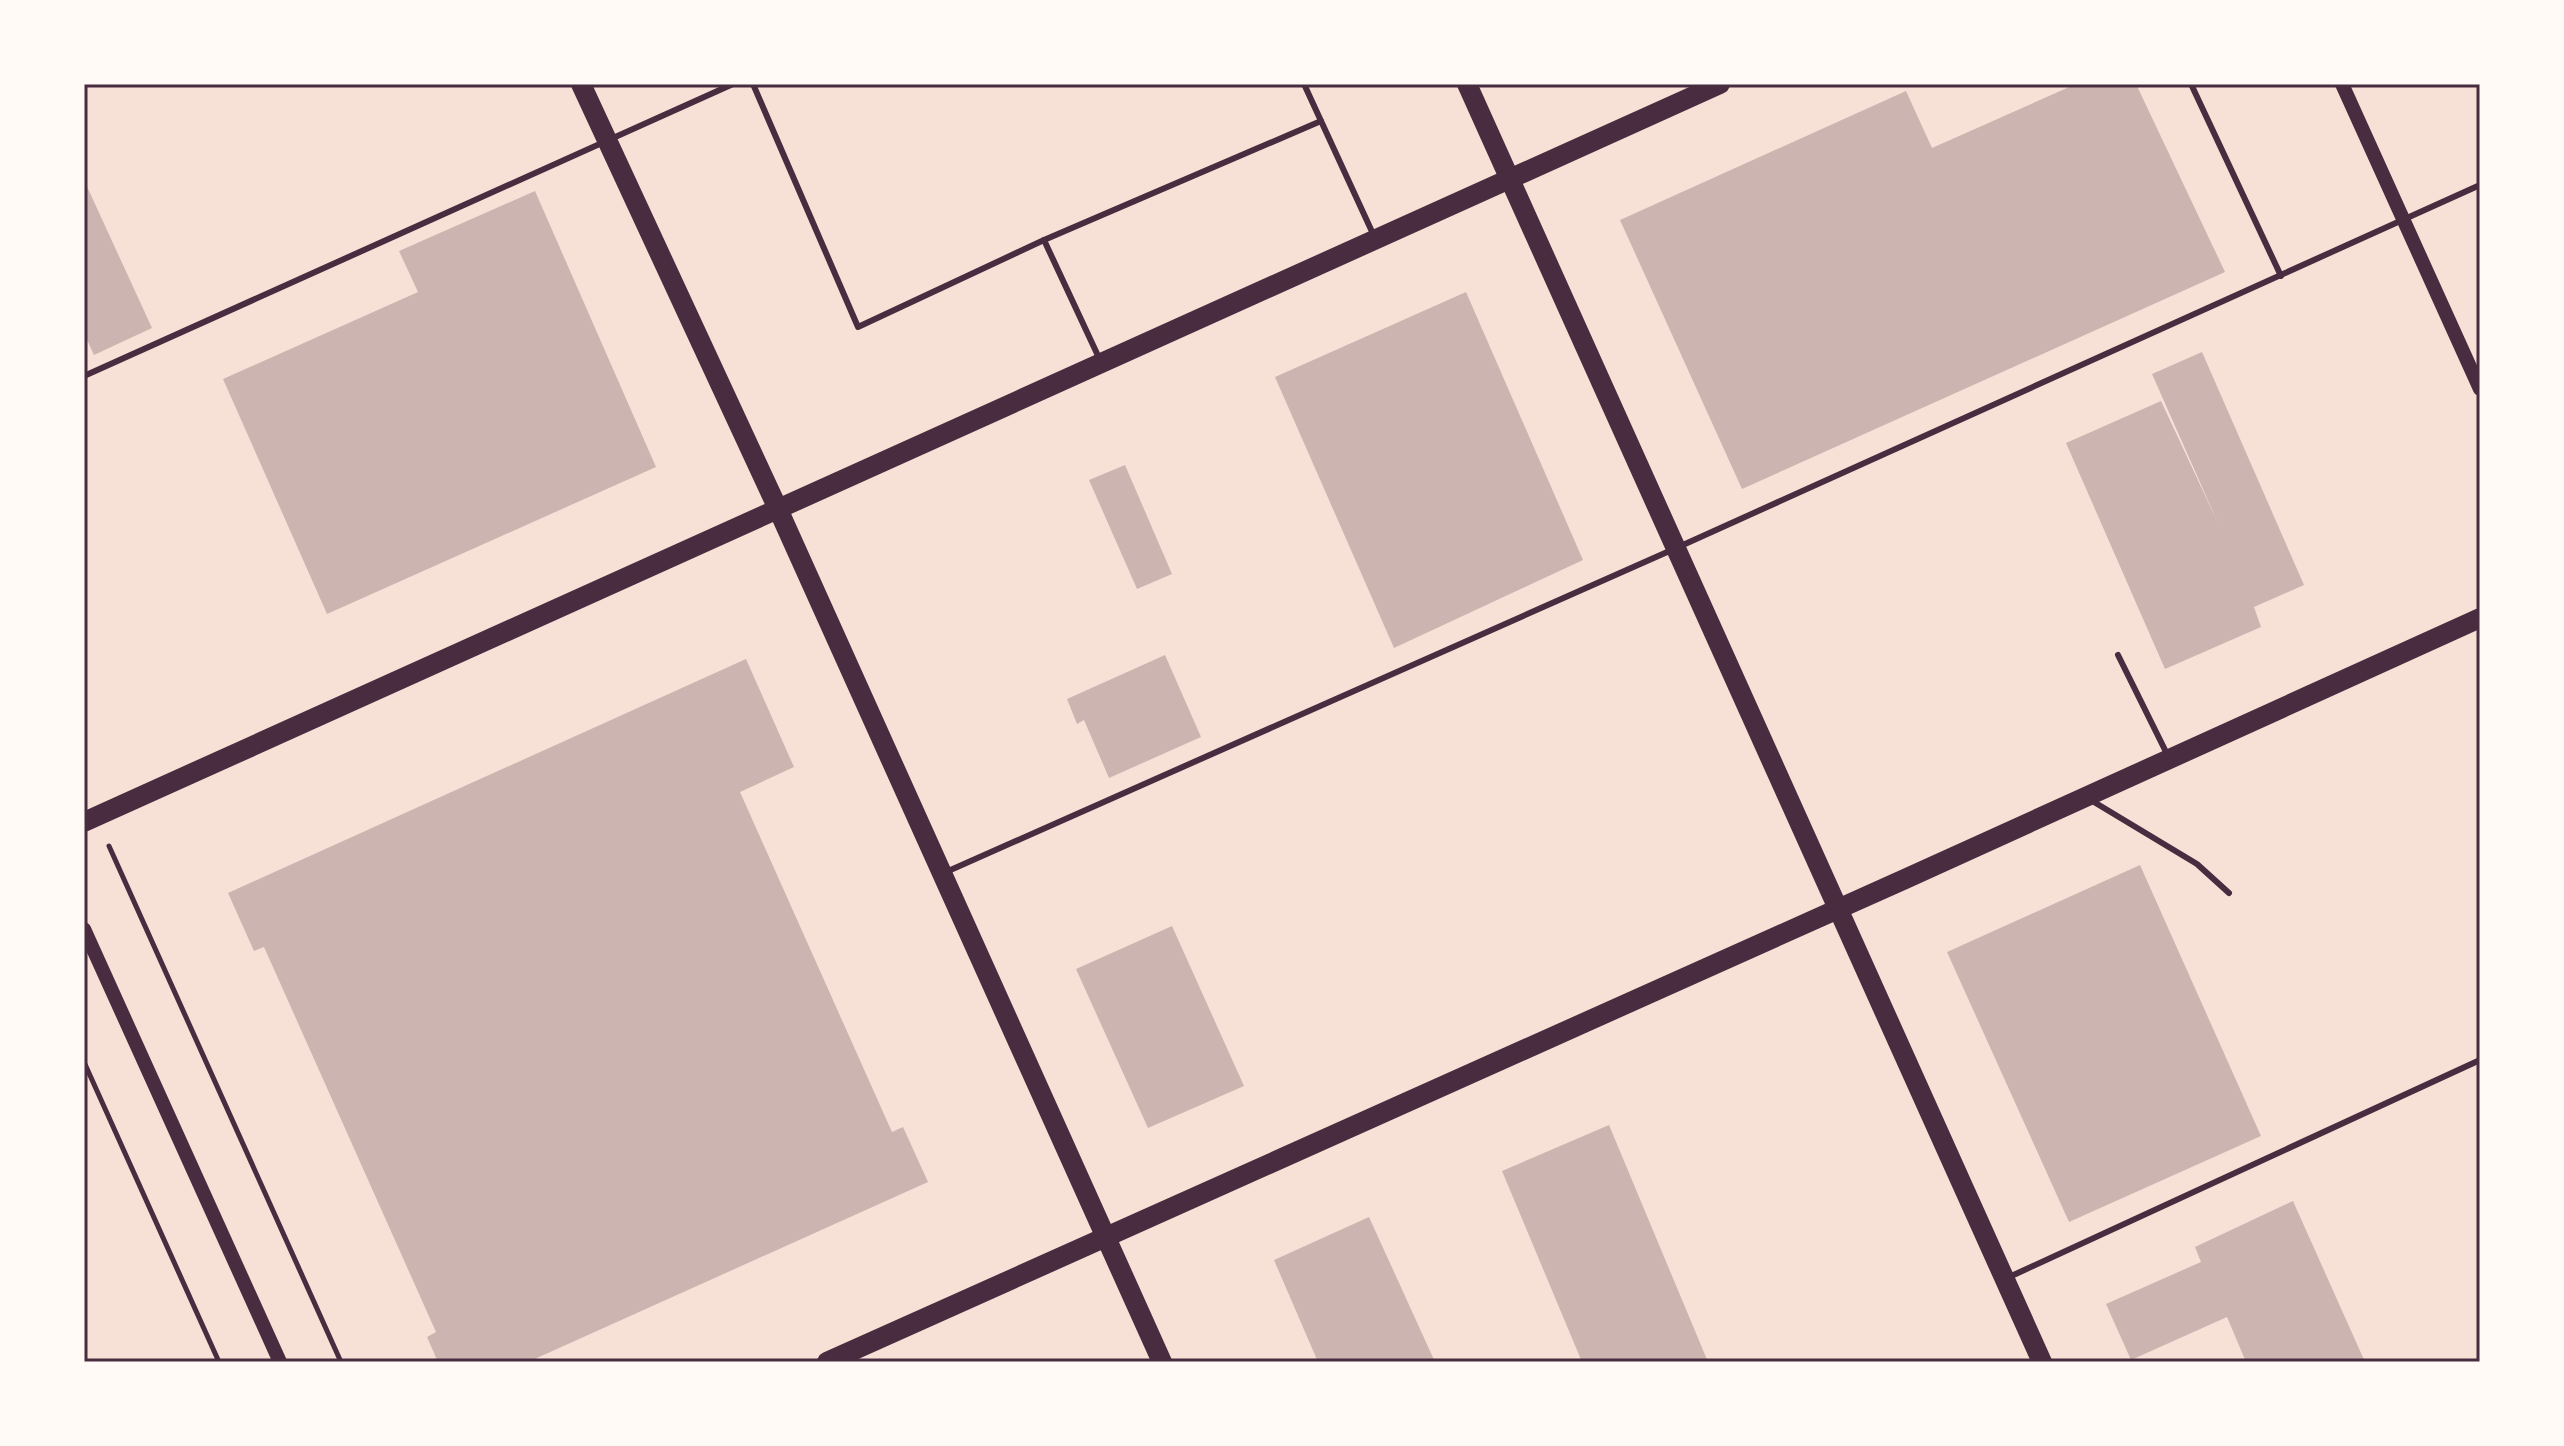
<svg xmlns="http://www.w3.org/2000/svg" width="2564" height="1446" font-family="'Golos Text',sans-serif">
	<rect width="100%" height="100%" fill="#f7e1d7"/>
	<!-- building -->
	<g fill="#ccb4b1">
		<polygon points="2076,84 2136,84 2225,272 1742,489 1620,220 1906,91 1932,148"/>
		<polygon points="84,180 152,328 94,355 84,333"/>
		<polygon points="535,191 656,467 327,614 223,379 418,292 399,251"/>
		<polygon points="1466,292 1583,560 1394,648 1275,377"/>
		<polygon points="2202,352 2304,585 2254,607 2261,627 2165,669 2066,443 2161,401 2218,523 2152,374"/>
		<polygon points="1125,465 1172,574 1137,589 1089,480"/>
		<polygon points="1165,655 1201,737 1109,778 1084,720 1077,724 1067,699"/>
		<polygon points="746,659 794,767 740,792 892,1132 903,1127 928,1182 528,1362 438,1362 427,1337 436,1332 264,947 254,951 228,893"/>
		<polygon points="2140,865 2261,1136 2069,1222 1947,952"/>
		<polygon points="1172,926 1244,1086 1148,1128 1076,969"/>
		<polygon points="1609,1125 1708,1362 1582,1362 1502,1171"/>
		<polygon points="2293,1201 2365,1362 2246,1362 2227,1317 2131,1360 2106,1304 2201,1262 2195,1247"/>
		<polygon points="1369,1217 1435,1362 1318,1362 1274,1260"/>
	</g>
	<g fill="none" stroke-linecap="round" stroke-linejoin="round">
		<!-- path -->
		<g stroke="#4a2c40" stroke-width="5">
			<polyline points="109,846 341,1362"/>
			<polyline points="84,1062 219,1362"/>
		</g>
		<!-- service -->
		<g stroke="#4a2c40" stroke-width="6">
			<polyline points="753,84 858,327 1044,240 1321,121"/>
			<polyline points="1304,84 1374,236"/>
			<polyline points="2191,84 2281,276"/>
			<polyline points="1044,240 1100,360"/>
			<polyline points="84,376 733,84"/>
			<polyline points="2118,655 2168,756"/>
			<polyline points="2089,799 2197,864 2229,893"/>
			<polyline points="946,872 1674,549 2480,185"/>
			<polyline points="2007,1278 2480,1060"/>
		</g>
		<!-- tertiary -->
		<g stroke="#4a2c40" stroke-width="14">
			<polyline points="2342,84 2480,389"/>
			<polyline points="84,929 280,1362"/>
		</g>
		<!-- primary -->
		<g stroke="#4a2c40" stroke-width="20">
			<polyline points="581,84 778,509 1162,1362"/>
			<polyline points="1467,84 2042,1362"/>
			<polyline points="84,822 1720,84"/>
			<polyline points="827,1362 1905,879 2480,618"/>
		</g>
	</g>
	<!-- border -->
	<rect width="2564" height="1446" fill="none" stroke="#fffaf5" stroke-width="172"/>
	<rect x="86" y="86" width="2392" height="1274" fill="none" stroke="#4a2c40" stroke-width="3"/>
</svg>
